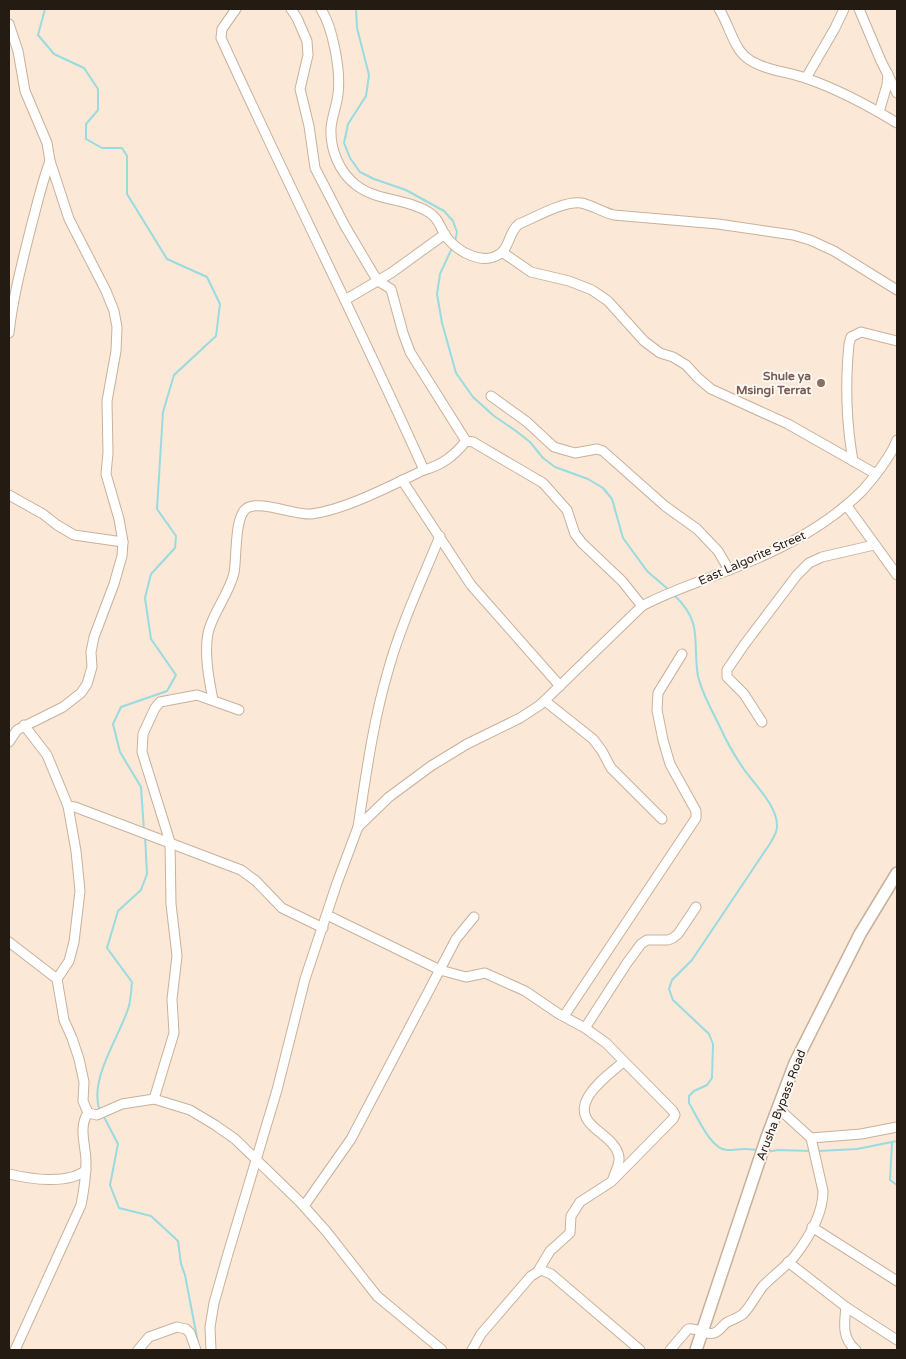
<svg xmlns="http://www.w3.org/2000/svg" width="906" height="1359" font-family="'Varela Round',sans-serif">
	<rect width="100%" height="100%" fill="#fce8d6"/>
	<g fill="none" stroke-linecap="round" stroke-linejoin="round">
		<!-- stream -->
		<g stroke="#98dbe0" stroke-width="2">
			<polyline points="45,9 38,35 54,54 84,68 98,89 98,110 86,124 86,139 102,148 122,148 127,156 127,194 167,259 207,277 220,304 216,336 174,375 163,412 157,509 176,536 175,548 151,574 145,598 151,639 176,675 167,691 121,707 113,724 120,752 141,787 144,831"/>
			<polyline points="356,9 357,28 369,75 366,96 348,124 344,143 350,158 360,172 374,179 406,190 444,211 453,221 457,232 455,241"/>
			<polyline points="452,248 440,274 437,294 442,323 456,373 473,397 494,416 516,431 530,442 543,458 555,467 588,479 603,488 612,499 623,538 647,571 669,590"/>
			<path d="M674,595C704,623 692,641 698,676C702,694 713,712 721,729C727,743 735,756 743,768C754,784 778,806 777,827C777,833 772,840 769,845L692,960L672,980L669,989L673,1000L709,1034L713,1044L712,1078L707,1085L694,1091L689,1096V1103C697,1116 711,1150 727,1150C738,1150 748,1147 759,1151"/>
			<path d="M100,1111C88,1081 119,1037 128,1009C131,1001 131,991 132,982L107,948L118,911L141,890L147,874L145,836"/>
			<polyline points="103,1115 118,1144 110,1185 119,1208 151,1216 178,1241 181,1264 185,1275 198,1343"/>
			<polyline points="892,1143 890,1180 897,1185"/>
			<polyline points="818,1151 857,1149 897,1141"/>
			<polyline points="766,1152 778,1150 811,1151"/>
		</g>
		<defs>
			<g id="minor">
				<path d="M236,9L222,29L221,38C287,183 359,325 424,470"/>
				<polyline points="291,9 297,18 307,41 308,55 300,89 309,126 315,168 345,226 374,275 378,281 391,289 403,333 410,352 466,441"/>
				<path d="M321,9C333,28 341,71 338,94C337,105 332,116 331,128C330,149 339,172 356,185C378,202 407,198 430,213C439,219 440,227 445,235C456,251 483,267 501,253C510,246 509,231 519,224C536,217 563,201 581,203C592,205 602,212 614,215L718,224L793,235L810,240L834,251L897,290"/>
				<path d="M719,9C728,22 734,49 747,58C762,70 790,72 808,79C840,90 869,106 897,123"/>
				<polyline points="859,9 881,61 897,93"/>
				<polyline points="9,24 18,51 25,91 47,143 50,161 69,219 106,291 114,311 117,327 116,351 107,401 108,453 106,474 119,519 123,542 122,556 114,584 94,637 91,652 92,667 87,684 81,693 63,707 17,730 9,742"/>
				<polyline points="806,78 835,28 844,9"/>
				<polyline points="879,112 887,85 888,74"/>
				<polyline points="502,252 531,272 569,281 592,290 608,301 644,341 660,353 673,357 686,365 698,378 711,389 788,424 876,474"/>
				<polyline points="345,300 391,273 445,234"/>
				<path d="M9,333C13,297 22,263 31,227C37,205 42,182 50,161"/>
				<polyline points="491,396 527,422 554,447 575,453 597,449 603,451 665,506 697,529 718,551 729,570"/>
				<path d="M853,461C846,421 845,384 849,344L851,337L861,332L897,341"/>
				<polyline points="402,480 471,585 560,686"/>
				<polyline points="9,495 43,514 57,525 74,535 123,542"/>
				<polyline points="847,506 897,575"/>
				<path d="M213,700C209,680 204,654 208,633C212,614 229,594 234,573C237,558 234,516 247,508C260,500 294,515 311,514C345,510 392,485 424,470C442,465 454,456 466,441L473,442L543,483L567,510L575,534L582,543L622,581L642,606"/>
				<polyline points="545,701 593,739 602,751 611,768 662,819"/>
				<polyline points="762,722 744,694 727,677 727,670 744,645 797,575 809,563 822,557 874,545"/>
				<polyline points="24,725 47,755 68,806 76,851 80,891 74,942 69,961 57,979"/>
				<polyline points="68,806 75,807 241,870 256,881 282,908 323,928"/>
				<path d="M358,827C366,775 373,722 388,671C401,624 422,580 440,536"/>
				<polyline points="327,915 440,970 466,977 485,973 525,991 559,1014 585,1028 606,1043 673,1111 675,1115 673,1119 611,1182 580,1202 571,1216 570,1233 550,1251 538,1271"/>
				<polyline points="9,942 57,979 64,1020 72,1038 79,1059 84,1082 83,1101 88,1113 97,1115 122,1104 154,1099 190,1110 215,1125 235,1139 300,1202 326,1231 377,1296 442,1350"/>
				<polyline points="564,1016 696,818 696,811 670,764 663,740 657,710 658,693 682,654"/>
				<polyline points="585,1028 627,963 641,944 647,940 668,940 673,938 678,934 696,907"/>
				<polyline points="154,1099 174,1033 172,999 177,956 171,904 170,842 142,752 143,734 155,708 160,702 197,695 239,710"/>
				<polyline points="778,1108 811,1138 861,1134 897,1127"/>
				<path d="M9,1174C30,1179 68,1185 86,1170"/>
				<path d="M613,1179C615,1172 620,1164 619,1157C615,1132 571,1127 588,1097C596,1083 611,1073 623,1062"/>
				<polyline points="304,1206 351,1139 456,939 474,917"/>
				<polyline points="812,1227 897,1281"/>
				<polyline points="788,1262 846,1307 897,1340"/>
				<path d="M846,1307C844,1324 842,1339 856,1350"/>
				<path d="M15,1350L81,1205C84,1190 86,1177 86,1162C86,1146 78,1127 88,1113"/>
				<polyline points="138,1350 149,1337 177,1327 186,1329 190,1333 196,1350"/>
				<path d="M211,1350L210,1327L214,1303L227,1257L277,1090L305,979L337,883L358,827L389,797L431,766L467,744L520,718L540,705L642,606C666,593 691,585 716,575C769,555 822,531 863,490C876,475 890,458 897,440"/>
				<polyline points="472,1350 481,1334 531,1276 541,1270 551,1274 640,1350"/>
				<path d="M670,1350L688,1329C697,1327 706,1336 714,1333C719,1332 722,1326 726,1323C731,1320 738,1318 743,1314C751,1306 756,1295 763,1286C773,1276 785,1267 794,1257C808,1239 823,1214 823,1191L811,1138"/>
			</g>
			<polyline id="major" points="696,1350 767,1137 795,1063 860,934 897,873"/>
		</defs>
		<!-- minor casing -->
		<use href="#minor" stroke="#c8b19b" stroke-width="11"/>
		<!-- major casing -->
		<use href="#major" stroke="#c8b19b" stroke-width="14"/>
		<!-- minor -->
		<use href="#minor" stroke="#fff" stroke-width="9"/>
		<!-- major -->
		<use href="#major" stroke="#fff" stroke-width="11"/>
	</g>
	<!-- markers -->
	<circle fill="#8d6e63" stroke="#fdf8f3" stroke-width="2" cx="821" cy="383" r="5"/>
	<g text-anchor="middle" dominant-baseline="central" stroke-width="4" stroke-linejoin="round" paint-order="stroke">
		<!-- education labels -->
		<g font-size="12" font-weight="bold" fill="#785e54" stroke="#fdf8f3" text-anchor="end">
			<text x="811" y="376">Shule ya<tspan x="811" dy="14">Msingi Terrat</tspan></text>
		</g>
		<!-- street labels -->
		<g font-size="12" fill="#241b13" stroke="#fdf8f3">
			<text transform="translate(752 558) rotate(-24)">East Lalgorite Street</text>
			<text transform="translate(781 1105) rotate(-69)">Arusha Bypass Road</text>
		</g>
	</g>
	<!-- border -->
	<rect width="906" height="1359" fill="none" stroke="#241b13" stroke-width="20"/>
</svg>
